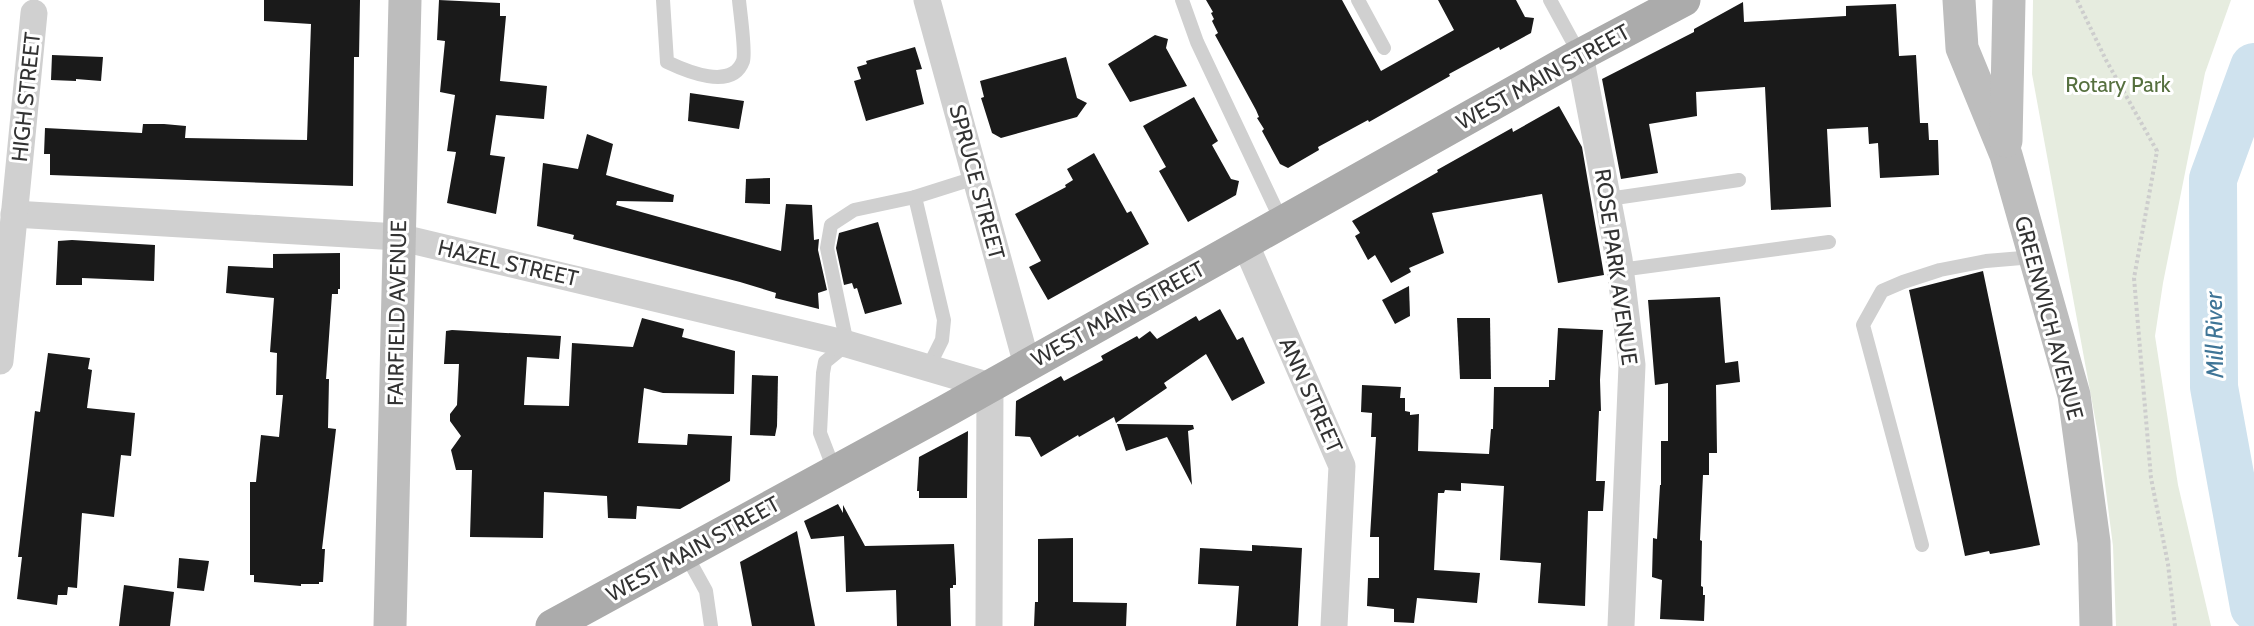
<svg xmlns="http://www.w3.org/2000/svg" width="2254" height="626" font-family="Cabin,sans-serif">
	<rect width="100%" height="100%" fill="#fff"/>
	<!-- green -->
	<polygon fill="#e6ecdf" points="2033,0 2231,0 2205,73 2163,283 2155,336 2178,485 2211,626 2116,626 2113,546 2100,445 2032,74"/>
	<g fill="none" stroke-linecap="round" stroke-linejoin="round">
		<!-- river -->
		<polyline stroke="#cfe2ee" stroke-width="48" points="2254,67 2213,179 2214,387 2254,607"/>
	</g>
	<!-- building -->
	<g fill="#1a1a1a">
		<polygon points="264,0 360,0 359,57 354,57 353,186 50,175 50,154 44,154 45,128 142,133 143,124 164,124 186,126 185,138 307,140 311,24 264,21"/>
		<polygon points="439,0 500,3 500,16 506,16 500,81 547,86 544,119 496,115 490,155 505,157 496,214 447,203 456,152 447,151 455,95 440,92 445,41 437,40"/>
		<polygon points="1206,0 1342,0 1381,71 1454,30 1438,0 1516,0 1525,17 1534,18 1531,33 1500,50 1499,47 1449,74 1450,76 1369,122 1368,120 1318,147 1319,150 1288,168 1280,164 1262,131 1264,129 1257,118 1259,117 1256,110 1215,35 1218,33 1212,21 1214,19 1211,13 1213,12"/>
		<polygon points="1743,2 1744,22 1846,16 1846,6 1896,4 1899,56 1916,55 1920,123 1928,123 1929,140 1938,140 1939,175 1880,178 1878,143 1869,144 1868,127 1827,129 1831,207 1771,210 1765,87 1696,92 1697,116 1649,124 1658,173 1621,179 1602,79 1694,32 1694,29"/>
		<polygon points="1155,35 1168,39 1166,48 1187,86 1130,102 1108,64"/>
		<polygon points="915,47 922,69 916,70 924,104 866,121 854,81 861,79 857,67 867,64 866,61"/>
		<polygon points="52,55 103,57 101,81 76,79 76,81 51,80"/>
		<polygon points="1066,57 1077,98 1087,103 1077,117 1001,138 992,133 981,98 984,97 980,81"/>
		<polygon points="690,93 744,101 739,129 688,121"/>
		<polygon points="1194,97 1218,141 1212,145 1231,179 1239,181 1236,195 1188,222 1159,171 1166,167 1143,126"/>
		<polygon points="1559,106 1582,147 1604,275 1558,283 1542,194 1432,213 1444,253 1409,268 1411,272 1391,283 1375,255 1368,260 1355,236 1360,233 1352,221 1438,172 1437,170 1512,128 1513,132"/>
		<polygon points="587,134 613,144 606,175 674,195 673,202 617,201 616,205 781,251 786,204 812,205 814,240 819,239 818,250 827,290 818,293 819,309 775,298 776,293 740,282 573,239 574,235 537,226 543,163 578,169"/>
		<polygon points="1094,153 1127,213 1131,211 1149,244 1048,300 1029,267 1041,261 1015,214 1066,187 1065,185 1073,180 1067,169"/>
		<polygon points="770,178 770,204 745,203 746,179"/>
		<polygon points="878,222 902,304 865,314 857,288 854,289 852,283 844,285 836,248 839,233"/>
		<polygon points="72,240 155,245 154,281 82,278 82,285 56,285 58,241"/>
		<polygon points="340,253 340,289 338,289 338,294 332,294 326,379 329,379 328,428 336,429 322,549 325,549 323,582 319,582 319,584 301,584 301,586 254,582 254,575 250,575 250,482 256,482 261,435 279,437 283,395 276,395 277,353 270,352 274,298 226,293 228,266 273,268 273,254"/>
		<polygon points="1983,271 2040,545 2014,550 1990,554 1989,551 1965,556 1909,290"/>
		<polygon points="1409,286 1410,316 1395,324 1382,300"/>
		<polygon points="1720,297 1725,363 1738,361 1740,382 1716,385 1717,453 1709,453 1709,475 1703,475 1700,540 1702,541 1701,586 1703,587 1703,595 1705,595 1704,621 1660,619 1662,580 1652,577 1653,538 1657,539 1660,485 1661,485 1661,441 1668,441 1668,383 1655,385 1648,300"/>
		<polygon points="1220,309 1237,340 1243,337 1265,383 1232,401 1206,354 1164,383 1167,388 1116,423 1114,417 1079,437 1078,435 1041,457 1030,437 1015,436 1016,401 1061,376 1064,381 1103,360 1101,356 1137,336 1139,339 1150,331 1157,339 1196,316 1199,321"/>
		<polygon points="642,318 684,329 682,337 735,351 734,394 663,393 644,388 638,443 687,445 688,434 732,436 730,481 680,509 637,506 636,519 608,518 607,496 544,492 543,538 470,537 472,470 456,470 451,450 461,436 450,421 450,414 457,405 459,364 444,364 446,331 452,330 561,336 559,359 527,357 524,405 569,406 572,343 633,347"/>
		<polygon points="1457,318 1490,318 1491,379 1460,379"/>
		<polygon points="1558,328 1603,330 1600,380 1601,411 1599,411 1596,481 1605,481 1603,511 1588,511 1585,606 1538,603 1541,563 1500,560 1504,486 1461,483 1461,491 1445,490 1444,493 1438,493 1434,570 1480,573 1477,603 1417,598 1414,623 1394,622 1394,609 1367,606 1368,578 1379,578 1379,537 1370,537 1376,437 1371,437 1372,413 1361,412 1362,385 1401,387 1400,398 1405,398 1405,411 1410,412 1410,415 1419,414 1418,451 1489,454 1491,429 1493,429 1494,387 1549,387 1549,380 1555,380"/>
		<polygon points="48,353 90,358 88,369 92,370 87,408 135,413 131,456 121,455 114,517 82,513 77,588 68,587 67,595 58,595 57,605 17,599 22,557 18,557 35,411 40,412"/>
		<polygon points="752,375 778,376 777,426 775,436 750,435"/>
		<polygon points="1117,424 1193,425 1194,429 1188,431 1192,485 1167,437 1126,451"/>
		<polygon points="968,431 967,498 919,498 919,491 917,491 919,457"/>
		<polygon points="838,504 843,513 843,505 865,546 954,544 956,579 956,585 953,585 953,588 950,588 951,626 897,626 896,590 846,592 844,536 811,539 804,521"/>
		<polygon points="797,531 815,626 752,626 740,562"/>
		<polygon points="1073,538 1073,602 1127,603 1126,626 1034,626 1035,602 1038,602 1038,539"/>
		<polygon points="1252,545 1302,548 1298,626 1236,626 1239,586 1198,584 1200,548 1252,551"/>
		<polygon points="179,558 209,561 204,591 177,588"/>
		<polygon points="124,585 174,592 170,626 119,626"/>
	</g>
	<g fill="none" stroke-linecap="round" stroke-linejoin="round">
		<!-- path -->
		<polyline stroke="#cdcdcd" stroke-width="4" stroke-dasharray="3 3" stroke-linecap="butt" points="2077,0 2106,60 2157,151 2134,278 2151,478 2168,564 2175,626"/>
		<!-- lane -->
		<g stroke="#d0d0d0" stroke-width="14">
			<path d="M663,0L667,62C686,71 732,91 743,61C746,52 740,12 739,0"/>
			<polyline points="1182,0 1197,42 1282,222"/>
			<polyline points="1358,0 1384,48"/>
			<polyline points="1550,0 1580,55"/>
			<polyline points="1608,199 1739,180"/>
			<polyline points="1620,270 1829,242"/>
			<polyline points="928,368 942,340 944,320 915,197 975,178"/>
			<polyline points="835,472 820,433 823,373 825,362 847,344 827,248 831,225 854,210 915,197"/>
			<polyline points="1922,545 1863,325 1882,291 1903,282 1940,270 1986,261 2035,257"/>
			<polyline points="685,553 706,591 711,626"/>
		</g>
		<!-- street -->
		<g stroke="#d0d0d0" stroke-width="27">
			<polyline points="927,0 1027,365"/>
			<polyline points="1580,55 1619,259 1632,365 1621,626"/>
			<polyline points="14,214 398,237 847,344 990,386 989,626"/>
			<polyline points="1245,243 1342,466 1334,626"/>
			<polyline points="0,361 34,13"/>
		</g>
		<!-- secondary -->
		<g stroke="#bdbdbd" stroke-width="33">
			<polyline points="1959,0 1962,48 2006,155 2074,395 2094,542 2096,626"/>
			<polyline points="2006,141 2009,0"/>
			<polyline points="390,626 405,0"/>
		</g>
		<!-- primary -->
		<polyline stroke="#ababab" stroke-width="33" points="552,626 946,411 1580,55 1684,0"/>
	</g>
	<g text-anchor="middle" dominant-baseline="central" stroke-width="6" stroke-linejoin="round" paint-order="stroke">
		<!-- street labels -->
		<g font-size="22" fill="#333" stroke="#fff">
			<text transform="translate(1543 77) rotate(-29)">WEST MAIN STREET</text>
			<text transform="translate(26 97) rotate(-84)">HIGH STREET</text>
			<text transform="translate(977 182) rotate(75)">SPRUCE STREET</text>
			<text transform="translate(508 263) rotate(13)">HAZEL STREET</text>
			<text transform="translate(1616 267) rotate(82)">ROSE PARK AVENUE</text>
			<text transform="translate(397 313) rotate(-89)">FAIRFIELD AVENUE</text>
			<text transform="translate(1118 314) rotate(-29)">WEST MAIN STREET</text>
			<text transform="translate(2049 318) rotate(75)">GREENWICH AVENUE</text>
			<text transform="translate(1311 395) rotate(66)">ANN STREET</text>
			<text transform="translate(693 549) rotate(-29)">WEST MAIN STREET</text>
		</g>
		<!-- park labels -->
		<g font-size="22" fill="#56703f" stroke="#fff">
			<text x="2118" y="84">Rotary Park</text>
		</g>
		<!-- water labels -->
		<g font-size="24" font-style="italic" fill="#3f7597" stroke="#fff">
			<text transform="translate(2214 335) rotate(-91)">Mill River</text>
		</g>
	</g>
</svg>
